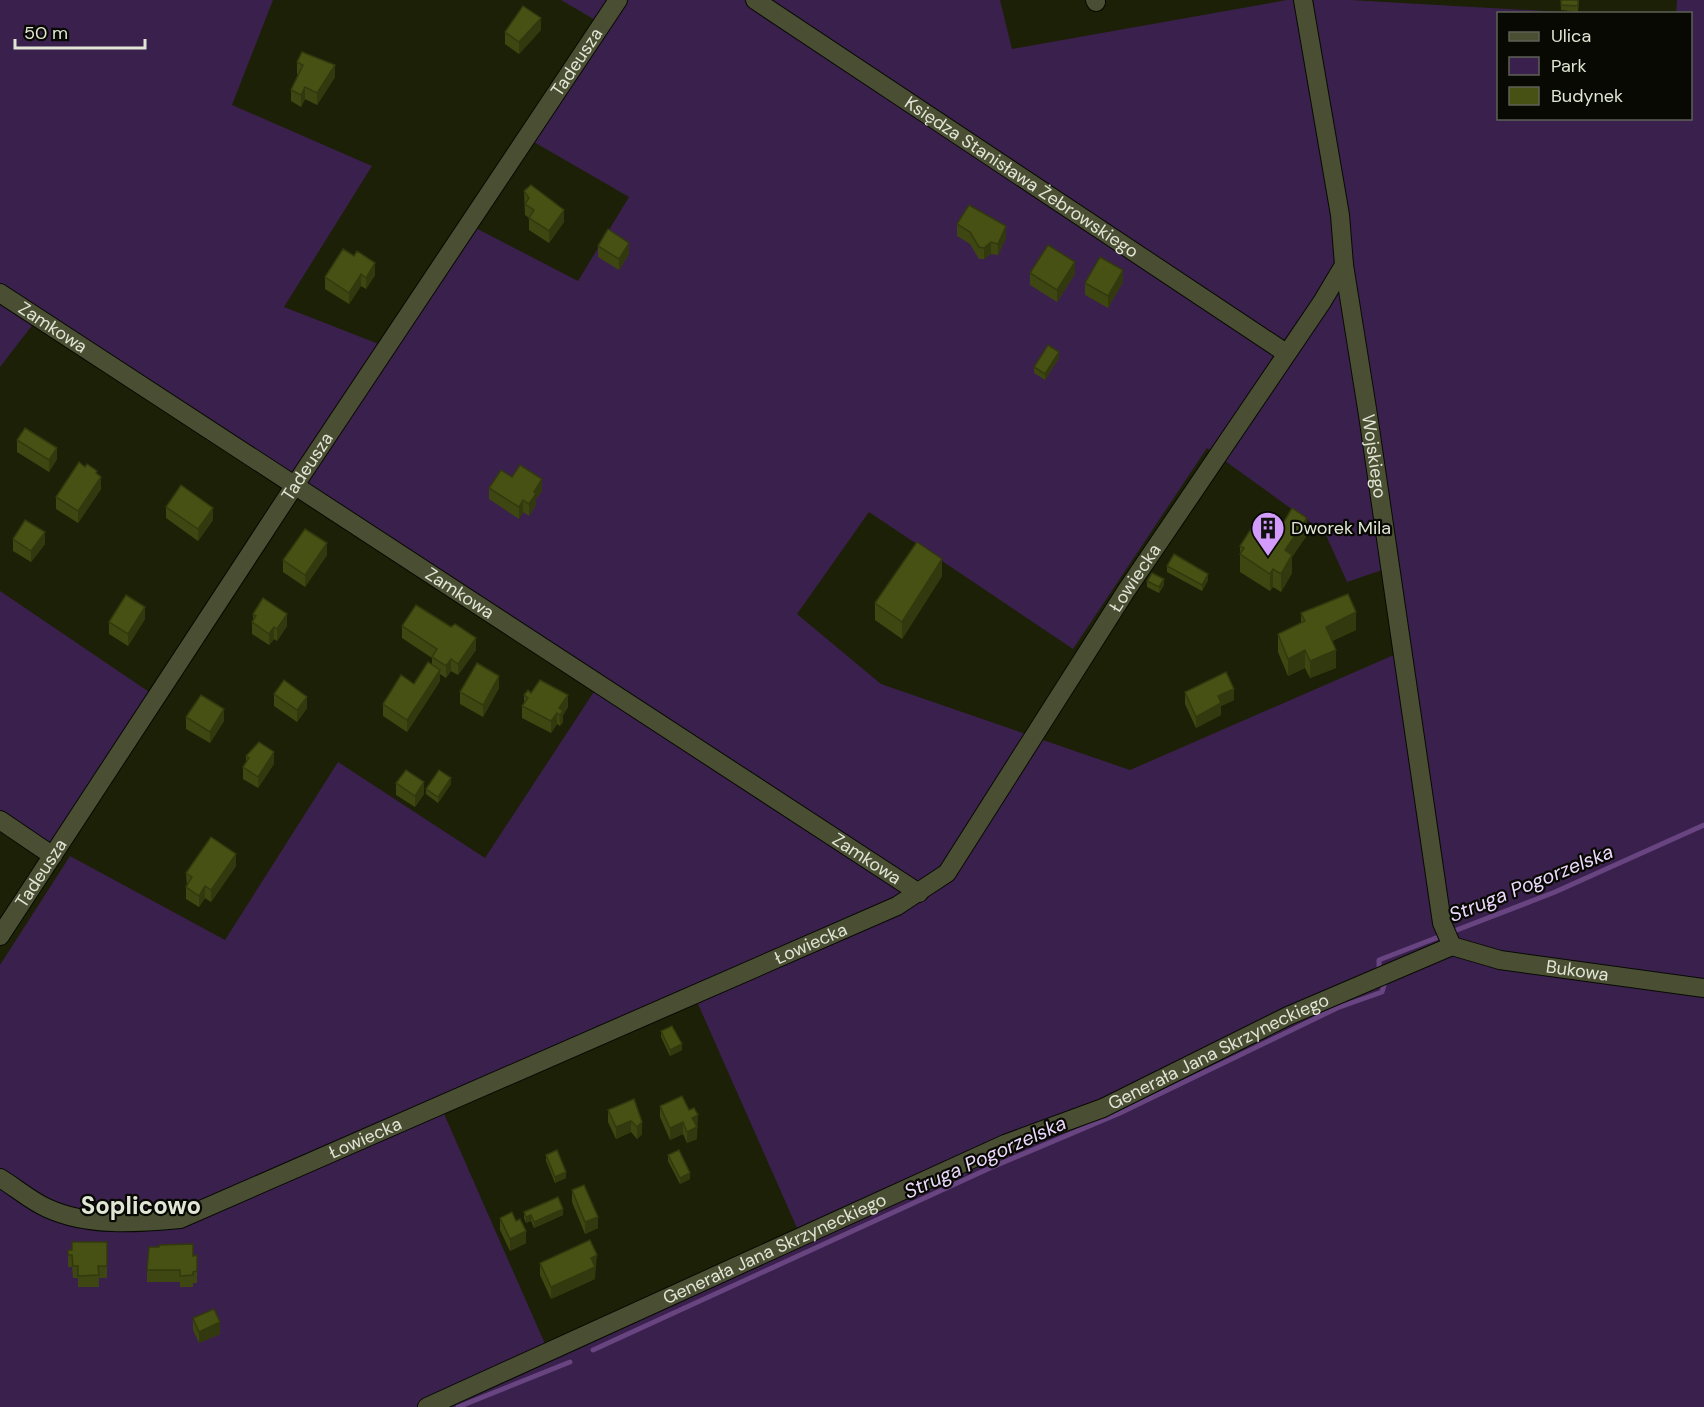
<svg xmlns="http://www.w3.org/2000/svg" width="1704" height="1407" font-family="'DM Sans',sans-serif">
	<rect width="100%" height="100%" fill="#1c2006"/>
	<!-- green -->
	<g fill="#3a204c" fill-rule="evenodd">
		<path d="M0,0H273L232,105L372,166L284,307L389,348L470,225L578,281L629,197L527,138L602,24L561,0H1000L1012,49L1287,0H1350L1580,13L1498,14V118H1690V14L1676,13L1677,0H1704V1407H0V965L70,856L225,940L338,762L485,858L599,684L37,319L0,367ZM1207,448L1325,533L1347,582L1391,567L1403,651L1130,770L881,684L797,614L869,512L1073,649ZM694,995L801,1237L549,1353L441,1107Z"/>
		<polygon points="0,591 158,698 53,856 0,820"/>
	</g>
	<g fill="none" stroke-linecap="round" stroke-linejoin="round">
		<!-- stream -->
		<g stroke="#684481" stroke-width="5">
			<polyline points="1379,971 1379,960 1555,892 1704,825"/>
			<polyline points="593,1350 990,1168 1120,1113 1337,1008 1382,992 1384,985"/>
			<polyline points="458,1407 570,1362"/>
		</g>
		<defs>
			<g id="minor">
				<path id="s1" d="M755,0L1286,353"/>
				<polyline points="1095,0 1096,2"/>
				<path id="s2" d="M1303,0L1340,215L1344,265L1368,415L1442,923L1452,946"/>
				<path id="s3" d="M0,293L919,893"/>
				<polyline points="0,820 53,856"/>
				<path id="s4" d="M0,936L295,485L618,0"/>
				<path id="s5" d="M1452,946L1500,960L1704,988"/>
				<path id="s6" d="M0,1178C15,1187 31,1201 47,1208C88,1227 137,1223 180,1219L897,906L947,873L1126,591L1322,302L1344,265"/>
				<path id="s7" d="M427,1407L1005,1144L1103,1108L1288,1016L1452,946"/>
			</g>
		</defs>
		<!-- minor casing -->
		<use href="#minor" stroke="#070a00" stroke-width="20"/>
		<!-- minor -->
		<use href="#minor" stroke="#4a4f34" stroke-width="18"/>
	</g>
	<!-- wall -->
	<g fill="#3e4611">
		<polygon points="1561,0 1579,0 1578,12 1561,10"/>
		<polygon points="541,30 519,54 505,44 505,32"/>
		<polygon points="297,62 335,77 317,105 305,99 301,107 291,101 291,90 299,75 297,74"/>
		<polygon points="524,191 564,222 549,243 529,230 529,218 525,215"/>
		<polygon points="957,224 1006,238 998,255 991,254 984,259 979,259 970,244 957,236"/>
		<polygon points="598,246 629,254 619,270 598,257"/>
		<polygon points="343,249 375,275 366,289 361,286 349,304 325,289 325,277"/>
		<polygon points="1030,273 1075,274 1057,302 1030,285"/>
		<polygon points="1123,282 1108,308 1085,295 1085,283"/>
		<polygon points="1059,358 1045,380 1034,373 1034,367"/>
		<polygon points="17,440 57,459 49,472 17,452"/>
		<polygon points="97,474 101,489 78,523 56,509 56,497"/>
		<polygon points="512,477 542,491 536,499 536,505 529,516 523,512 519,519 489,499 489,488"/>
		<polygon points="166,507 213,520 198,541 166,518"/>
		<polygon points="1281,527 1307,535 1292,557 1292,573 1281,592 1273,587 1270,591 1240,572 1240,546 1258,533"/>
		<polygon points="13,539 45,544 31,562 13,551"/>
		<polygon points="327,555 305,587 283,572 283,560"/>
		<polygon points="1167,566 1208,580 1202,591 1167,572"/>
		<polygon points="942,576 902,639 875,620 875,603"/>
		<polygon points="1147,581 1164,585 1159,593 1147,587"/>
		<polygon points="1301,613 1356,630 1332,641 1336,668 1310,678 1305,668 1288,676 1278,652 1278,634 1301,623"/>
		<polygon points="253,614 287,626 277,641 274,639 269,645 252,634 252,622 253,620"/>
		<polygon points="145,619 128,646 109,634 109,622"/>
		<polygon points="402,626 476,650 458,675 451,671 446,678 440,674 440,681 407,732 383,716 383,704 414,684 432,664 432,658 402,638"/>
		<polygon points="499,688 483,717 460,704 460,692"/>
		<polygon points="1185,692 1234,700 1221,706 1221,715 1196,728 1185,704"/>
		<polygon points="531,693 568,707 563,715 563,722 560,726 557,724 551,733 522,718 522,706 524,703 524,695"/>
		<polygon points="274,694 307,708 297,722 274,706"/>
		<polygon points="186,717 224,721 210,743 186,729"/>
		<polygon points="246,756 274,764 258,788 243,779 243,767 246,763"/>
		<polygon points="396,783 424,794 415,807 396,795"/>
		<polygon points="451,784 438,803 426,794 426,789"/>
		<polygon points="236,866 211,902 205,898 199,907 186,899 186,887 187,886 186,873"/>
		<polygon points="661,1031 682,1050 670,1056 661,1037"/>
		<polygon points="634,1099 642,1134 637,1139 631,1132 616,1139 608,1122 608,1110"/>
		<polygon points="660,1106 689,1110 698,1127 697,1128 697,1139 687,1143 683,1134 670,1140 660,1117"/>
		<polygon points="546,1155 566,1178 555,1183 546,1161"/>
		<polygon points="668,1155 690,1179 680,1184 668,1161"/>
		<polygon points="572,1190 598,1228 585,1234 572,1202"/>
		<polygon points="524,1212 563,1215 534,1228 531,1221 526,1223 524,1218"/>
		<polygon points="500,1218 516,1221 526,1243 510,1251 500,1230"/>
		<polygon points="107,1242 107,1278 99,1278 99,1287 78,1287 78,1278 73,1278 72,1267 68,1267 68,1250 72,1250"/>
		<polygon points="197,1255 197,1283 193,1283 193,1287 180,1287 180,1282 147,1282 147,1270"/>
		<polygon points="540,1263 597,1267 595,1267 595,1279 551,1299 540,1275"/>
		<polygon points="193,1318 220,1334 199,1343 193,1330"/>
	</g>
	<!-- shaded-wall -->
	<g fill="#32390e">
		<polygon points="541,18 541,30 519,54 519,42"/>
		<polygon points="335,65 335,77 317,105 317,93"/>
		<polygon points="305,87 305,99 301,107 301,95"/>
		<polygon points="564,210 564,222 549,243 549,231"/>
		<polygon points="1006,226 1006,238 998,255 998,244"/>
		<polygon points="991,242 991,254 984,259 984,248"/>
		<polygon points="629,243 629,254 619,270 619,259"/>
		<polygon points="1075,262 1075,274 1057,302 1057,290"/>
		<polygon points="375,263 375,275 366,289 366,278"/>
		<polygon points="1123,270 1123,282 1108,308 1108,296"/>
		<polygon points="361,274 361,286 349,304 349,293"/>
		<polygon points="1059,352 1059,358 1045,380 1045,374"/>
		<polygon points="57,448 57,459 49,472 49,460"/>
		<polygon points="97,471 97,483 101,477 101,489 78,523 78,511"/>
		<polygon points="542,479 542,491 536,499 536,505 529,516 529,504 534,492"/>
		<polygon points="523,500 523,512 519,519 519,507"/>
		<polygon points="213,508 213,520 198,541 198,529"/>
		<polygon points="1307,518 1307,535 1292,557 1292,573 1281,592 1281,574 1285,550"/>
		<polygon points="45,532 45,544 31,562 31,551"/>
		<polygon points="327,543 327,555 305,587 305,575"/>
		<polygon points="942,559 942,576 902,639 902,622"/>
		<polygon points="1273,569 1273,587 1270,591 1270,574"/>
		<polygon points="1208,574 1208,580 1202,591 1202,585"/>
		<polygon points="1164,579 1164,585 1159,593 1159,587"/>
		<polygon points="145,607 145,619 128,646 128,634"/>
		<polygon points="1356,612 1356,630 1326,644 1326,627"/>
		<polygon points="287,614 287,626 277,641 277,629"/>
		<polygon points="274,627 274,639 269,645 269,634"/>
		<polygon points="476,638 476,650 458,675 458,664"/>
		<polygon points="1305,650 1305,668 1288,676 1288,659"/>
		<polygon points="1336,650 1336,668 1310,678 1310,661"/>
		<polygon points="451,659 451,671 446,678 446,666"/>
		<polygon points="440,670 440,681 407,732 407,720"/>
		<polygon points="499,676 499,688 483,717 483,705"/>
		<polygon points="1234,689 1234,700 1221,706 1221,715 1196,728 1196,717 1218,696"/>
		<polygon points="568,695 568,707 563,715 563,722 560,726 559,708"/>
		<polygon points="307,697 307,708 297,722 297,710"/>
		<polygon points="224,709 224,721 210,743 210,732"/>
		<polygon points="557,713 557,724 551,733 551,721"/>
		<polygon points="274,752 274,764 258,788 258,777"/>
		<polygon points="451,778 451,784 438,803 438,797"/>
		<polygon points="424,782 424,794 415,807 415,796"/>
		<polygon points="236,854 236,866 211,902 211,890"/>
		<polygon points="205,886 205,898 199,907 199,896"/>
		<polygon points="682,1044 682,1050 670,1056 670,1050"/>
		<polygon points="698,1115 697,1139 687,1143 687,1132 692,1118"/>
		<polygon points="631,1121 631,1132 616,1139 616,1127"/>
		<polygon points="642,1122 642,1134 637,1139 637,1127"/>
		<polygon points="683,1122 683,1134 670,1140 670,1128"/>
		<polygon points="566,1172 566,1178 555,1183 555,1177"/>
		<polygon points="690,1173 690,1179 680,1184 680,1178"/>
		<polygon points="563,1209 563,1215 534,1228 534,1222"/>
		<polygon points="531,1215 531,1221 526,1223 526,1217"/>
		<polygon points="598,1217 598,1228 585,1234 585,1222"/>
		<polygon points="526,1231 526,1243 510,1251 510,1239"/>
		<polygon points="597,1255 595,1279 551,1299 551,1287 591,1258"/>
		<polygon points="220,1322 220,1334 199,1343 199,1332"/>
	</g>
	<!-- building -->
	<g fill="#485114" stroke="#32390e" stroke-width="1.5">
		<polygon points="1561,0 1578,0 1578,6 1561,5"/>
		<polygon points="523,6 541,18 519,42 505,32"/>
		<polygon points="302,52 335,65 317,93 305,87 301,95 291,90 303,65 297,62"/>
		<polygon points="531,185 564,210 549,231 529,218 534,210 525,204 529,198 524,191"/>
		<polygon points="969,205 1006,226 998,244 991,242 984,248 979,247 970,232 957,224"/>
		<polygon points="608,229 629,243 619,259 598,246"/>
		<polygon points="1048,245 1075,262 1057,290 1030,273"/>
		<polygon points="343,249 354,256 357,251 375,263 366,278 361,274 349,293 325,277"/>
		<polygon points="1100,257 1123,270 1108,296 1085,283"/>
		<polygon points="1048,345 1059,352 1045,374 1034,367"/>
		<polygon points="25,428 57,448 49,460 17,440"/>
		<polygon points="79,462 85,467 87,464 97,471 96,473 101,477 78,511 56,497"/>
		<polygon points="520,465 542,479 534,492 536,494 529,504 523,500 519,507 489,488 501,470 512,477"/>
		<polygon points="181,485 213,508 198,529 166,507"/>
		<polygon points="1292,508 1307,518 1285,550 1292,555 1281,574 1273,569 1270,574 1240,554 1244,548 1240,546 1251,529 1258,533 1267,518 1281,527"/>
		<polygon points="25,520 45,532 31,551 13,539"/>
		<polygon points="305,529 327,543 305,575 283,560"/>
		<polygon points="917,542 942,559 902,622 875,603"/>
		<polygon points="1174,554 1208,574 1202,585 1167,566"/>
		<polygon points="1152,573 1164,579 1159,587 1147,581"/>
		<polygon points="1348,594 1356,612 1326,627 1336,650 1310,661 1305,650 1288,659 1278,634 1305,621 1301,613"/>
		<polygon points="126,595 145,607 128,634 109,622"/>
		<polygon points="263,598 287,614 277,629 274,627 269,634 252,622 256,616 253,614"/>
		<polygon points="416,605 451,627 455,624 476,638 458,664 451,659 446,666 432,657 437,649 402,626"/>
		<polygon points="428,662 440,670 407,720 383,704 401,675 414,684"/>
		<polygon points="477,663 499,676 483,705 460,692"/>
		<polygon points="1226,672 1234,689 1218,696 1221,703 1196,717 1185,692"/>
		<polygon points="284,680 307,697 297,710 274,694"/>
		<polygon points="540,680 568,695 559,708 563,711 560,715 557,713 551,721 522,706 528,698 524,695 528,690 531,693"/>
		<polygon points="201,695 224,709 210,732 186,717"/>
		<polygon points="259,742 274,752 258,777 243,767 249,758 246,756"/>
		<polygon points="406,770 424,782 415,796 396,783"/>
		<polygon points="439,770 451,778 438,797 426,789"/>
		<polygon points="211,837 236,854 211,890 205,886 199,896 186,887 192,877 186,873"/>
		<polygon points="672,1026 682,1044 670,1050 661,1031"/>
		<polygon points="682,1096 689,1110 694,1108 698,1115 692,1118 697,1127 687,1132 683,1122 670,1128 660,1106"/>
		<polygon points="634,1099 642,1122 637,1127 631,1121 616,1127 608,1110"/>
		<polygon points="557,1150 566,1172 555,1177 546,1155"/>
		<polygon points="679,1150 690,1173 680,1178 668,1155"/>
		<polygon points="584,1185 598,1217 585,1222 572,1190"/>
		<polygon points="558,1197 563,1209 534,1222 531,1215 526,1217 524,1212"/>
		<polygon points="512,1212 516,1221 520,1219 526,1231 510,1239 500,1218"/>
		<polygon points="590,1240 597,1255 591,1258 595,1267 551,1287 540,1263"/>
		<polygon points="72,1242 107,1242 107,1266 98,1266 99,1275 78,1276 78,1266 73,1266 72,1255 68,1255 68,1250 72,1250"/>
		<polygon points="193,1244 193,1256 197,1255 197,1271 193,1272 193,1275 180,1276 180,1270 147,1270 149,1247 159,1247 159,1245"/>
		<polygon points="214,1309 220,1322 199,1332 193,1318"/>
	</g>
	<!-- icons -->
	<defs>
		<symbol id="building-pin" viewBox="-11 -11 22 30"><path d="M0 17L-7.5 6A9.5 9.5 0 1 1 7.5 6Z" fill="#d39cfc" stroke="#070902"/><path d="M-4-6H4V6H1V3H-1V6H-4ZM-2.5-4.3h1.7v1.8h-1.7ZM.8-4.3h1.7v1.8H.8ZM-2.5-1h1.7V.8h-1.7ZM.8-1h1.7V.8H.8Z" fill="#111"/></symbol>
	</defs>
	<g fill-rule="evenodd">
		<use href="#building-pin" x="1249" y="509" width="38" height="52"/>
	</g>
	<g text-anchor="middle" dominant-baseline="central" stroke-width="4.5" stroke-linejoin="round" paint-order="stroke">
		<!-- street labels -->
		<g font-size="18" fill="#e1e5d5" stroke="#070902">
			<text stroke="none"><textPath href="#s4" startOffset="1047">Tadeusza</textPath></text>
			<text stroke="none"><textPath href="#s1" startOffset="320">Księdza Stanisława Żebrowskiego</textPath></text>
			<text stroke="none"><textPath href="#s3" startOffset="63">Zamkowa</textPath></text>
			<text stroke="none"><textPath href="#s2" startOffset="462">Wojskiego</textPath></text>
			<text stroke="none"><textPath href="#s4" startOffset="561">Tadeusza</textPath></text>
			<text stroke="none"><textPath href="#s6" startOffset="1383">Łowiecka</textPath></text>
			<text stroke="none"><textPath href="#s3" startOffset="549">Zamkowa</textPath></text>
			<text stroke="none"><textPath href="#s3" startOffset="1035">Zamkowa</textPath></text>
			<text stroke="none"><textPath href="#s4" startOffset="75">Tadeusza</textPath></text>
			<text stroke="none"><textPath href="#s6" startOffset="879">Łowiecka</textPath></text>
			<text stroke="none"><textPath href="#s5" startOffset="128">Bukowa</textPath></text>
			<text stroke="none"><textPath href="#s7" startOffset="868">Generała Jana Skrzyneckiego</textPath></text>
			<text stroke="none"><textPath href="#s6" startOffset="393">Łowiecka</textPath></text>
			<text stroke="none"><textPath href="#s7" startOffset="382">Generała Jana Skrzyneckiego</textPath></text>
		</g>
		<!-- poi labels -->
		<g font-size="18" fill="#e1e5d5" stroke="#070902" text-anchor="start">
			<text x="1291" y="528">Dworek Mila</text>
		</g>
		<!-- water labels -->
		<g font-size="20" font-style="italic" fill="#ecd8fd" stroke="#070902">
			<text transform="translate(1531 883) rotate(-22)">Struga Pogorzelska</text>
			<text transform="translate(985 1157) rotate(-24)">Struga Pogorzelska</text>
		</g>
		<!-- district labels -->
		<g font-size="24" font-weight="bold" fill="#e1e5d5" stroke="#070902">
			<text x="141" y="1205">Soplicowo</text>
		</g>
	</g>
	<!-- legend -->
	<rect x="1497" y="12" width="195" height="108" fill="#070902" stroke="#5e6156" stroke-width="1.5"/>
	<rect x="1509" y="32" width="30" height="9" fill="#4a4f34" stroke="#5e6156" stroke-width="1.5"/>
	<text x="1551" y="42" font-size="18" fill="#e1e5d5">Ulica</text>
	<rect x="1509" y="57" width="30" height="18" fill="#3a204c" stroke="#5e6156" stroke-width="1.5"/>
	<text x="1551" y="72" font-size="18" fill="#e1e5d5">Park</text>
	<rect x="1509" y="87" width="30" height="18" fill="#485114" stroke="#5e6156" stroke-width="1.5"/>
	<text x="1551" y="102" font-size="18" fill="#e1e5d5">Budynek</text>
	<!-- scale -->
	<path d="M15 39v9h130v-9" fill="none" stroke="#e1e5d5" stroke-width="3"/>
	<text x="24" y="39" font-size="18" fill="#e1e5d5" stroke="#070902" stroke-width="4.5" paint-order="stroke">50 m</text>
</svg>
